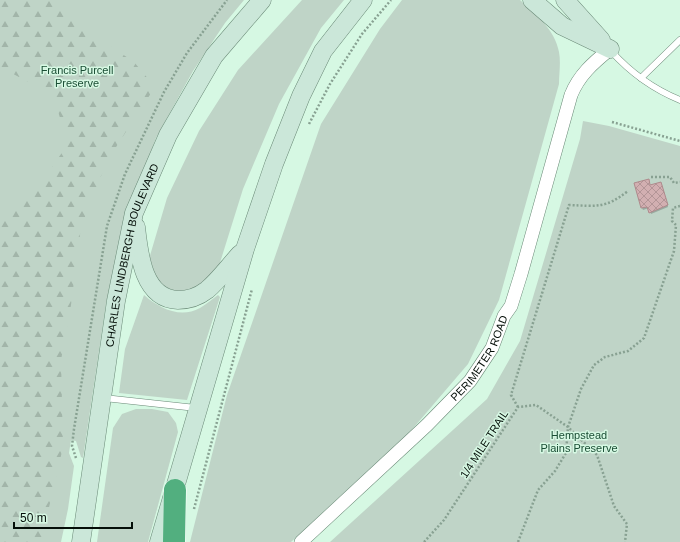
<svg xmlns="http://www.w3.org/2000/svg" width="680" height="542" font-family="Helvetica,sans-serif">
	<defs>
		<pattern id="forest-firs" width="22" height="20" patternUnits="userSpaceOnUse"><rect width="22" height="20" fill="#bfd4c7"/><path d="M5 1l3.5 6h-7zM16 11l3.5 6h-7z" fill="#a2b5a9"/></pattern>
		<pattern id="building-cross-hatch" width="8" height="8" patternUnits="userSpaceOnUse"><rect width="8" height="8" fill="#d2afb1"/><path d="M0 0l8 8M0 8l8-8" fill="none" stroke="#b39597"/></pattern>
	</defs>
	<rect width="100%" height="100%" fill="#d6f8e3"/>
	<!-- green -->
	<g fill="#bfd4c7">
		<polygon points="0,0 244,0 225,23 193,71 156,138 123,227 106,304 83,458 81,457 76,441 71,440 69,453 74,466 68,509 61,542 0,542"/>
		<polygon points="302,0 344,0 321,28 279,104 243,189 218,269 202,286 180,293 163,286 153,274 149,259 167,198 199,131 238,70"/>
		<path d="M402,0H520C536,14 555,30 559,52C561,62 559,74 559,84L499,300L468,364L409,433L291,542H190L227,395L321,124L380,29Z"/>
		<polygon points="583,121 609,126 680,146 680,542 330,542 487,399 520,341 580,139"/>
		<path d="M144,295C159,308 180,319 200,308C207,304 212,299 218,295L220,297L187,400L119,393L125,349Z"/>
		<polygon points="136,409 152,409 168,412 176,423 178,432 148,542 97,542 113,428 122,414"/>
	</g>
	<!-- forest -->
	<polygon fill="url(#forest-firs)" points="0,0 54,0 100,39 134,62 155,87 107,161 81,227 71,305 61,360 63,447 41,542 0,542 0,218 31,197 68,144 53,95 0,67"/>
	<!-- shadow -->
	<polygon fill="#0003" points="649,182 650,186 662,185 668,207 651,214 649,208 643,210 642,208 635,183"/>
	<!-- building -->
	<polygon fill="url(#building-cross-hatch)" stroke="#ae8a8c" points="649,179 650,185 661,182 668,205 649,213 647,207 641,208 634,183"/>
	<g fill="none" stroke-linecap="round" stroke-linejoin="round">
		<defs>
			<g id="lane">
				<path d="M611,51C630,72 653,89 680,100"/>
				<polyline points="641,78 680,40"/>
				<polyline points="104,398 196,408"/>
			</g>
			<g id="street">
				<path id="s1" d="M301,542L427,425L470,381L492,348L504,316L511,306L521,274L571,95C579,75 593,63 610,49"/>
			</g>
			<g id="secondary">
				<polyline points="532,0 562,26 610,49"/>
				<polyline points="565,0 601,40"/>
				<path d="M136,227C139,254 143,299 178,300C189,300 198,297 207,290C219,280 229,266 240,254"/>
				<path id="s2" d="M81,542L116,301L134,213L168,135L214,56L262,0"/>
				<polyline points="159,542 245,249 274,164 301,96 323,51 363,0"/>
			</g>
			<polyline id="highway" points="174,542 175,490"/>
		</defs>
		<!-- lane casing -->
		<use href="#lane" stroke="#6a8977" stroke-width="7"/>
		<!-- street casing -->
		<use href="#street" stroke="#6a8977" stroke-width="14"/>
		<!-- secondary casing -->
		<use href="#secondary" stroke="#6a8977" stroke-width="19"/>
		<!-- highway casing -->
		<use href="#highway" stroke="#fff" stroke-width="23"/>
		<!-- path -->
		<g stroke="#88a192" stroke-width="2.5" stroke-dasharray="2 2" stroke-linecap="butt">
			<polyline points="612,122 680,141"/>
			<polyline points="309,124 330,84 362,34 391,0"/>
			<polyline points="651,177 670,177 674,183 680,182"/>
			<path d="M518,407L511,395L569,205C596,206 605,209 628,191"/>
			<polyline points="76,458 72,446 74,429 107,226 125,174 164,92 187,53 227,0"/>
			<polyline points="194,509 252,289"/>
			<polyline points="424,542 444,520 518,407 536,405 568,427 597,455 614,506 627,524 625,542"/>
			<polyline points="518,542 538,490 555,471 566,453 568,427 581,389 594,365 605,357 628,351 644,338 674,251 676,225 672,221 673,208 680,206"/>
		</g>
		<!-- lane -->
		<use href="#lane" stroke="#fff" stroke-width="6"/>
		<!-- street -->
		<use href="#street" stroke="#fff" stroke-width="13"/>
		<!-- secondary -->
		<use href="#secondary" stroke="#cbe7d9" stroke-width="18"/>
		<!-- highway -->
		<use href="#highway" stroke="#52af7f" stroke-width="22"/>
	</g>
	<g text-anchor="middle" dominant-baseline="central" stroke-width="3" stroke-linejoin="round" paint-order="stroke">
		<!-- park labels -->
		<g font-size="11" fill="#1a4d34" stroke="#d6f8e3">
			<text x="77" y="70">Francis Purcell<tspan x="77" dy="13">Preserve</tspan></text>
			<text x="579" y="435">Hempstead<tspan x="579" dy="13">Plains Preserve</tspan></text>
		</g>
		<!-- street labels -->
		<g font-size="11" fill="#040e08" stroke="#d6f8e3">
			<text stroke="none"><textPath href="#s2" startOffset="292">CHARLES LINDBERGH BOULEVARD</textPath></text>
			<text stroke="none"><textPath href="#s1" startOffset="258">PERIMETER ROAD</textPath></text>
			<text transform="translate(484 444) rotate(-57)">1/4 MILE TRAIL</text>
		</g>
	</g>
	<!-- scale -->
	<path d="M14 522v6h118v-6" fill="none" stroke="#040e08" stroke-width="2"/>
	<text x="20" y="522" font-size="12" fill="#040e08" stroke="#d6f8e3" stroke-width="3" paint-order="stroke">50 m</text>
</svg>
